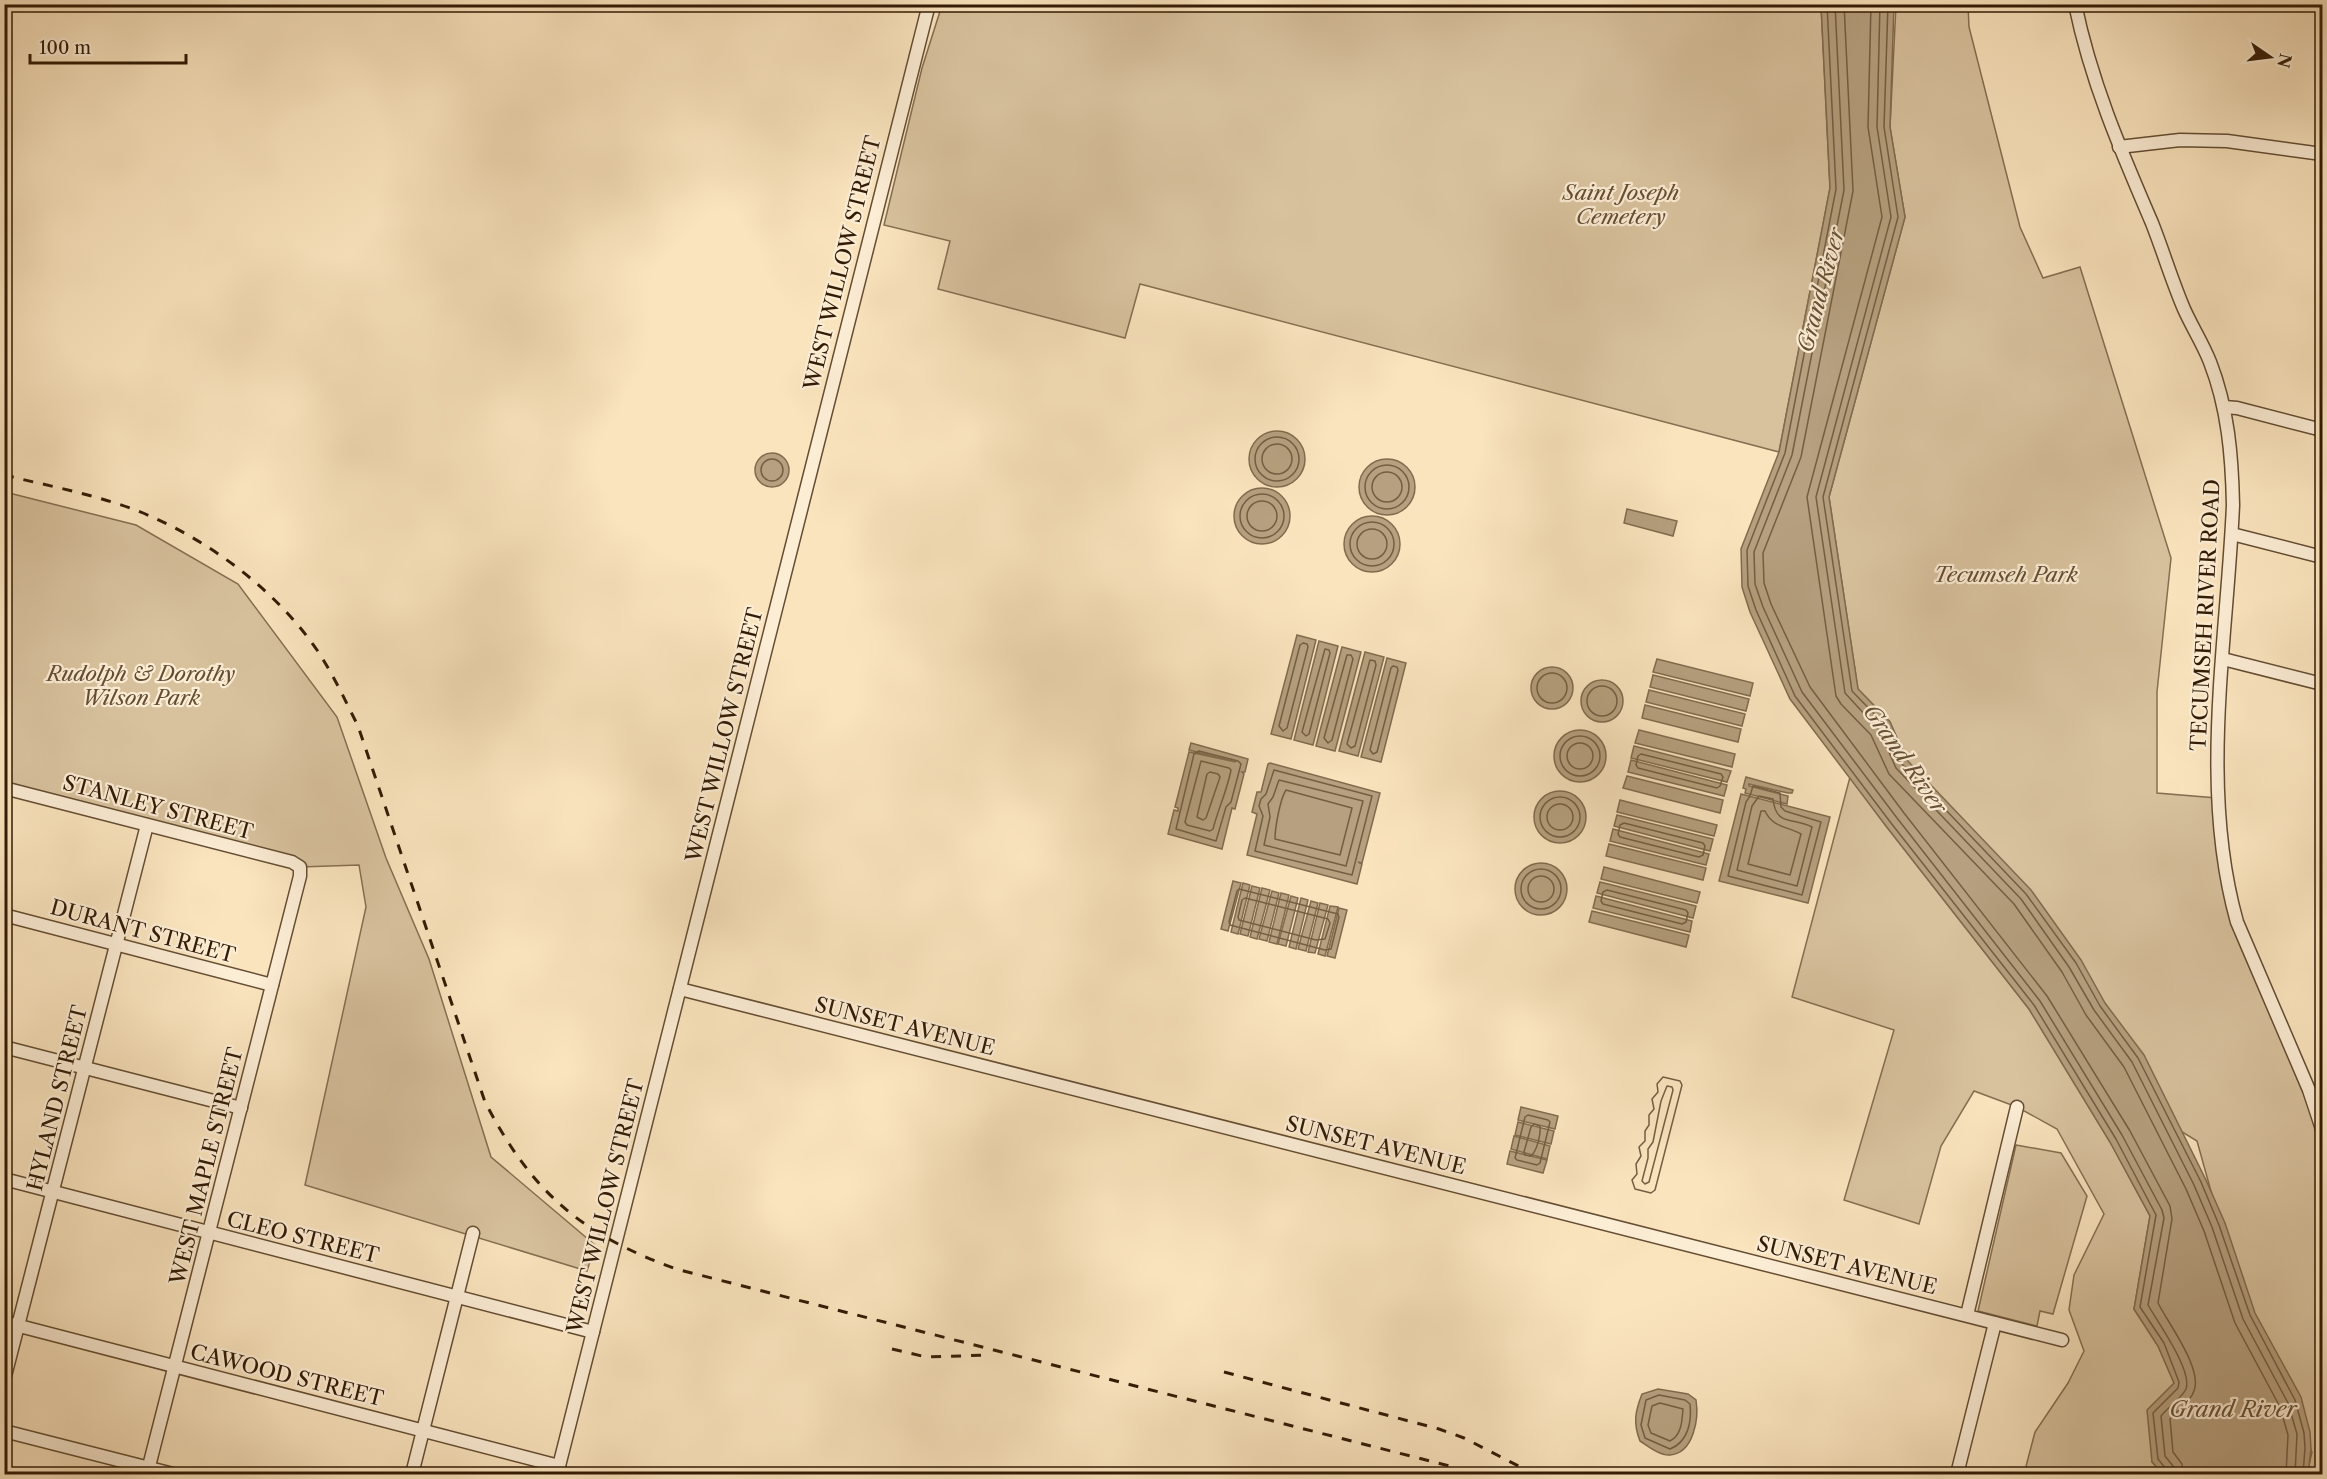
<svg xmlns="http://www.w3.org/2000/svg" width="2327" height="1479" font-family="'Libre Caslon Text',serif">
	<rect width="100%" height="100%" fill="#fae4be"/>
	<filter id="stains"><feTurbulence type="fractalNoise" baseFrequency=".00333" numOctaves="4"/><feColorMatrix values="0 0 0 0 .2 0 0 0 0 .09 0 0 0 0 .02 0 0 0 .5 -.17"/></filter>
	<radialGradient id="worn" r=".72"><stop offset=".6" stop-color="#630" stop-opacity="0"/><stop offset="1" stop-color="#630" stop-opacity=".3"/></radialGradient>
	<!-- green -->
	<g fill="#d8c29e" stroke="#856e51" stroke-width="1.5">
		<polygon points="942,5 1821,5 1830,188 1779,452 1140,284 1125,338 938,289 950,241 884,225 922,68"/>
		<polygon points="1896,5 1968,5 1969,27 2020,227 2043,278 2080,267 2171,558 2157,692 2157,793 2217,798 2229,893 2322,1129 2322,1474 2307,1474 2312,1452 2276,1384 2231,1263 2197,1141 2153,1114 1906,759 1890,722 1858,689 1829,497 1905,217 1890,127"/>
		<polygon points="5,492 136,525 238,584 337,717 386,858 429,959 491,1157 595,1245 587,1271 305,1185 366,907 359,865 300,867 5,790"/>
		<polygon points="1850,777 1886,826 2029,1009 2110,1142 2150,1216 2134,1309 2158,1346 2174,1383 2152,1462 2163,1474 2024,1474 2035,1432 2068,1383 2084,1351 2069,1310 2074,1275 2104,1214 2057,1129 2017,1107 1974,1091 1941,1146 1919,1224 1844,1200 1894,1030 1792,997"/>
		<polygon points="2016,1145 2061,1153 2087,1196 2053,1314 2040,1311 2037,1326 1978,1311"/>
	</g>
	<!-- water -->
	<g fill="#b6a07f" stroke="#816b4e" stroke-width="1.5">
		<polygon points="1821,5 1894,5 1890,127 1905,217 1829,497 1858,689 1890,722 1906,759 2031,890 2081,960 2105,1003 2144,1055 2206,1180 2225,1223 2255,1313 2301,1397 2310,1432 2311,1449 2308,1474 2163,1474 2152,1462 2147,1410 2174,1383 2158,1346 2134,1309 2150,1216 2110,1142 2029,1009 1886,826 1790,699 1750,612 1742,587 1741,549 1779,452 1830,188"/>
		<circle cx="1277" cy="459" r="28"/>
		<circle cx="772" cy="470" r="17"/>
		<circle cx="1387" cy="487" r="28"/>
		<circle cx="1262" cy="516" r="28"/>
		<polygon points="1627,509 1677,521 1673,536 1624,523"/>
		<circle cx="1372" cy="544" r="28"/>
		<polygon points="1297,635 1316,640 1291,739 1271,734"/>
		<polygon points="1319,641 1338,646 1313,745 1294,740"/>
		<polygon points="1342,647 1361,652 1335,751 1316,746"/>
		<polygon points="1365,652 1384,657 1358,756 1339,751"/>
		<polygon points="1387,658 1406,663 1381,762 1361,757"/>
		<polygon points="1657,659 1753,683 1750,696 1653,672"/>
		<circle cx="1552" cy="688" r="21"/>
		<polygon points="1653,675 1749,699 1746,711 1650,687"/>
		<circle cx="1602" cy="701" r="21"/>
		<polygon points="1649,690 1745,714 1742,726 1646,702"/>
		<polygon points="1645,705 1741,729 1738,742 1642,718"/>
		<circle cx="1580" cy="756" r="26"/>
		<polygon points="1639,730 1735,754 1732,767 1635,743"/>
		<polygon points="1191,743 1248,759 1245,772 1242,772 1244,774 1235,809 1232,808 1222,849 1168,834 1174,810 1178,811 1178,808 1175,807 1189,752 1236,762 1189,750"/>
		<polygon points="1634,746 1731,771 1727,782 1631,758"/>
		<polygon points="1631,760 1727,785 1724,796 1628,772"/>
		<polygon points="1270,763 1380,793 1362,863 1358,862 1362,864 1357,884 1247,855 1257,814 1252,812 1257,792 1261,792 1268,764"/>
		<polygon points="1627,776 1723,800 1720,813 1623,788"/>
		<polygon points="1746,777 1793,790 1792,793 1788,793 1749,784 1749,786 1788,796 1787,804 1745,793 1746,789 1743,788"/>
		<circle cx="1560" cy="817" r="26"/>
		<polygon points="1741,794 1830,817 1808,903 1719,881"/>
		<polygon points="1620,800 1717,825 1714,836 1617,812"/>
		<polygon points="1617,815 1713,839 1710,851 1614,826"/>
		<polygon points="1613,829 1709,854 1706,865 1610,841"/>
		<polygon points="1609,844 1706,868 1703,880 1606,856"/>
		<circle cx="1541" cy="889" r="26"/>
		<polygon points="1604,867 1700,892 1697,903 1601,879"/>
		<polygon points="1233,881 1241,883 1228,931 1221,929"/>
		<polygon points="1600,882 1696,906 1693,918 1597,893"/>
		<polygon points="1243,883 1250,885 1238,934 1231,932"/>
		<polygon points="1252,886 1260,888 1248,936 1240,934"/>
		<polygon points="1262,888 1270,890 1257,939 1250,937"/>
		<polygon points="1272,891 1279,893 1267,941 1259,939"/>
		<polygon points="1281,893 1289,895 1277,944 1269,942"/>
		<polygon points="1291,896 1298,898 1286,946 1278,944"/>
		<polygon points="1596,896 1692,921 1690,932 1593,908"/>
		<polygon points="1301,898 1308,900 1296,949 1289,947"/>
		<polygon points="1311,901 1318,903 1306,951 1298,949"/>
		<polygon points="1320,903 1328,905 1315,953 1308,952"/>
		<polygon points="1330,906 1338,907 1325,956 1318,954"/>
		<polygon points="1339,908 1347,910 1335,958 1327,956"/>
		<polygon points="1592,911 1689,935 1686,947 1589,922"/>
		<polygon points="1521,1107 1558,1116 1555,1129 1518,1120"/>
		<polygon points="1518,1122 1554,1131 1551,1144 1515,1135"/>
		<polygon points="1514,1136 1550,1146 1547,1159 1511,1149"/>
		<polygon points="1510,1151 1547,1160 1543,1173 1507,1164"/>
		<path d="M1658,1389L1688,1394L1696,1400C1699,1418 1694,1453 1670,1455C1660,1456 1648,1446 1640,1441C1633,1423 1635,1412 1642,1394Z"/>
	</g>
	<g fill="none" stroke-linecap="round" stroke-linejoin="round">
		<!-- shore -->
		<g stroke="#745e42" stroke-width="1.5">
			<polyline points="1827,4 1836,189 1785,453 1747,550 1748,586 1756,610 1795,696 1891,823 2034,1005 2116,1139 2156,1215 2140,1307 2164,1343 2179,1382 2178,1388 2153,1413 2158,1459 2166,1469 2167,1474"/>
			<path d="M1835,4L1844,190L1792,455L1754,552L1755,584L1763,607L1802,692L1897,818L2040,1001L2122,1135L2162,1210L2164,1218L2148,1305C2157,1321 2193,1371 2186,1389C2181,1399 2168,1407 2161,1416L2165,1456L2173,1466L2174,1474"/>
			<path d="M1844,4L1853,191L1801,457L1763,553L1764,583L1771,604L1810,687L1904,813L2047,996L2130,1131L2170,1206L2172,1219L2158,1303C2168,1323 2203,1369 2194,1391C2190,1403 2177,1410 2170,1419L2173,1452L2182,1464L2183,1474"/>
			<polyline points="1871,4 1868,127 1882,217 1807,497 1836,696 1841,704 1871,735 1889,774 2014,904 2062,972 2086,1015 2124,1067 2186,1189 2204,1231 2235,1323 2280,1407 2288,1435 2286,1474"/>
			<polyline points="1880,4 1877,127 1891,217 1816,497 1845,693 1879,730 1896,768 2021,899 2069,967 2094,1010 2132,1062 2194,1185 2212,1227 2243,1319 2288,1403 2297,1434 2295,1474"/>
			<polyline points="1888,4 1884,127 1898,217 1823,497 1852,691 1885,725 1901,763 2026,894 2076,963 2100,1006 2138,1058 2201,1182 2219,1225 2250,1315 2295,1400 2304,1433 2305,1448 2303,1474"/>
			<circle cx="1277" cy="459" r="22"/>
			<circle cx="1277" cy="459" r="15"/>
			<circle cx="772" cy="470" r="11"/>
			<circle cx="1387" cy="487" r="22"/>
			<circle cx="1387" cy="487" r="15"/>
			<circle cx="1262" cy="516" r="22"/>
			<circle cx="1262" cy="516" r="15"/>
			<circle cx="1372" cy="544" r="22"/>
			<circle cx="1372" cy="544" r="15"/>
			<polygon points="1303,643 1307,644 1308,647 1287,728 1283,731 1279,726 1300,645"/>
			<polygon points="1325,649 1329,650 1330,653 1309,734 1306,736 1302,732"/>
			<polygon points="1347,655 1351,655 1353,659 1332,740 1328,743 1324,738"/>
			<polygon points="1370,660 1375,661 1376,665 1355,746 1351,748 1347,744"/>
			<polygon points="1393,666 1397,667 1398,670 1377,752 1373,754 1370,750 1391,668"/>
			<circle cx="1552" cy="688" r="15"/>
			<circle cx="1602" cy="701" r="15"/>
			<circle cx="1580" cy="756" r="20"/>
			<circle cx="1580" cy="756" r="13"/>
			<polygon points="1199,751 1238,761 1241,764 1231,802 1226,807 1216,841 1176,829 1194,754"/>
			<polygon points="1641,754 1721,774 1723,777 1720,786 1717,788 1638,768 1636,765 1638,756"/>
			<path d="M1201,761L1229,768L1231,770C1227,791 1218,809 1213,829L1210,831L1187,825L1185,822Z"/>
			<polygon points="1274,770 1372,796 1352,875 1255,851 1263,816 1259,806 1261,799 1266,794"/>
			<polygon points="1210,772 1218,774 1220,777 1206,818 1203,820 1197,817 1207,774"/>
			<polygon points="1279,780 1363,801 1346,866 1264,845 1270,817 1268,804 1273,797"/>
			<polygon points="1753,786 1780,793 1781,807 1785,811 1821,822 1802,895 1728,876 1746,802 1750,796"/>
			<path d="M1286,790L1352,808L1340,855L1275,839C1275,828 1280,799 1286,790Z"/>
			<path d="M1759,796L1773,799C1776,827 1793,817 1812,827L1797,886L1737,870L1752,806Z"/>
			<circle cx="1560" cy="817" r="20"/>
			<circle cx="1560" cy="817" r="13"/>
			<path d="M1761,811H1765C1773,828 1787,826 1801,834L1790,875L1748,864Z"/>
			<polygon points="1624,823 1703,843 1705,846 1703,855 1699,857 1620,837 1618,834 1620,825"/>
			<circle cx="1541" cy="889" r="20"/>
			<circle cx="1541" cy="889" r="13"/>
			<polygon points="1239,889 1338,914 1339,917 1331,949 1325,950 1230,925 1229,922 1237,891"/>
			<polygon points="1607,890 1686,910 1688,913 1686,922 1682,924 1603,904 1601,901 1603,892"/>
			<polygon points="1245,898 1328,919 1330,923 1325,939 1316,940 1239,920 1238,917 1242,900"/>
			<polygon points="1663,1077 1680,1081 1682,1085 1655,1190 1651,1193 1635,1189 1632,1180 1637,1174 1636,1164 1641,1156 1639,1147 1645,1141 1645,1131 1649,1125 1649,1115 1654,1109 1652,1099 1658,1092 1657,1084"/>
			<polygon points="1667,1086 1672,1087 1673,1090 1649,1182 1645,1184 1642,1181 1648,1158 1648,1149 1653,1142 1661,1101"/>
			<polygon points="1528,1115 1548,1120 1550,1122 1540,1163 1537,1165 1517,1160 1515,1158 1525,1117"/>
			<path d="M1534,1124L1540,1126C1541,1134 1537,1151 1531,1156L1525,1155L1524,1152L1531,1127Z"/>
			<path d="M1659,1395L1685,1400L1690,1404C1692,1422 1688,1442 1670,1449L1645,1438L1641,1425L1646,1400Z"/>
			<path d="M1660,1403L1683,1409C1682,1420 1682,1435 1670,1441L1651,1433L1648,1425L1652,1406Z"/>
		</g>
		<defs>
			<g id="minor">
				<path d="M2075,4C2091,82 2121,151 2152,223C2163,251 2172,281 2184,309C2192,327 2203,344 2210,362C2228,408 2232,456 2233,505C2227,643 2199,787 2237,922L2309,1090L2322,1129"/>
				<polyline points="2119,147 2180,140 2227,141 2322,154"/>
				<polyline points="2224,407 2237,408 2322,430"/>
				<polyline points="2232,534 2322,557"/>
				<polyline points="2223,659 2322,684"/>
				<polyline points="4,788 292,862 300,867 300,876 147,1474"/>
				<polyline points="4,915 272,985"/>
				<polyline points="680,989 2062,1340"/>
				<polyline points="4,1047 241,1108"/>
				<polyline points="4,1179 593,1332"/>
				<polyline points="1967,1315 2017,1107"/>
				<polyline points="4,1322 559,1466"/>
				<polyline points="4,1380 147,825"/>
				<polyline points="4,1431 173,1474"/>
				<polyline points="412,1474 473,1233"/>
				<polyline points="557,1474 929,4"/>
				<polyline points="1957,1474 1995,1323"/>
			</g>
		</defs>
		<!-- minor casing -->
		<use href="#minor" stroke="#644d32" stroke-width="15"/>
		<!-- minor -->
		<use href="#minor" stroke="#fcedd5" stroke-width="12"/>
		<!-- rail -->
		<g stroke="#321b04" stroke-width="3" stroke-dasharray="10 10" stroke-linecap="butt">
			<path d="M4,475C53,487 104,496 150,516C214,544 277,592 317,650C333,674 345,700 358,726L485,1102C532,1192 580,1234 676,1269L1481,1474"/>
			<polyline points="892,1349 926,1357 991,1355"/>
			<polyline points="1224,1372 1439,1429 1464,1438 1534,1474"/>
		</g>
	</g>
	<g text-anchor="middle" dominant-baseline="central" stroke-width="4.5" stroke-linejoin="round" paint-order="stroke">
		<!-- park labels -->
		<g font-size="21" font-style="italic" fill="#644d32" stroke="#fcedd5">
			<text x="1621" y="192">Saint Joseph<tspan x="1621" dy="24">Cemetery</tspan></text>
			<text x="2006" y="574">Tecumseh Park</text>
			<text x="141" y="673">Rudolph &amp; Dorothy<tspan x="141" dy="24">Wilson Park</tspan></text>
		</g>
		<!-- street labels -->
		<g font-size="21" fill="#321b04" stroke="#fcedd5">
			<text transform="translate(842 263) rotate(-76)">WEST WILLOW STREET</text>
			<text transform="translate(2205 615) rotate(-87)">TECUMSEH RIVER ROAD</text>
			<text transform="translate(724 735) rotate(-76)">WEST WILLOW STREET</text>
			<text transform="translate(158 807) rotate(15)">STANLEY STREET</text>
			<text transform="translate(143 931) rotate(15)">DURANT STREET</text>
			<text transform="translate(905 1026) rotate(14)">SUNSET AVENUE</text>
			<text transform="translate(57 1098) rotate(-76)">HYLAND STREET</text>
			<text transform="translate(1376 1145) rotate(14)">SUNSET AVENUE</text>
			<text transform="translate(206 1166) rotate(-76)">WEST MAPLE STREET</text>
			<text transform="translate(605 1206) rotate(-76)">WEST WILLOW STREET</text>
			<text transform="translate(303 1237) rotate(14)">CLEO STREET</text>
			<text transform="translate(1847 1265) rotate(14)">SUNSET AVENUE</text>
			<text transform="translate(287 1375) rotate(14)">CAWOOD STREET</text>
		</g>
		<!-- water labels -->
		<g font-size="22" font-style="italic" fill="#675035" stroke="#fcedd5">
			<text transform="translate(1821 290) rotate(-75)">Grand River</text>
			<text transform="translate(1905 759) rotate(55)">Grand River</text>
			<text x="2233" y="1409">Grand River</text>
		</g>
	</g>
	<!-- margin -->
	<rect width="2327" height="1479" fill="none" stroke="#fae4be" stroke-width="24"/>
	<rect x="6" y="6" width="2315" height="1467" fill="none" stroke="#321b04" stroke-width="3"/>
	<rect x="12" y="12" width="2303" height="1455" fill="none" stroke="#321b04" stroke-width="1.5"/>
	<!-- north arrow -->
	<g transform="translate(2270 57) rotate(104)" stroke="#fcedd5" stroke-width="4.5" paint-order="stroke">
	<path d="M0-4.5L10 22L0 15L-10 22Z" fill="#321b04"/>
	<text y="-9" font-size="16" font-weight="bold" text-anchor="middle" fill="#321b04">N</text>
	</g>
	<!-- scale -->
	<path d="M30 54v9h156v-9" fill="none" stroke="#321b04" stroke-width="3"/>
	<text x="39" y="54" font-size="18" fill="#321b04" stroke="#fcedd5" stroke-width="4.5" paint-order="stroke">100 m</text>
	<rect width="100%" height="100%" filter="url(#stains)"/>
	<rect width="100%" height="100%" fill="url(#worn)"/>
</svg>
